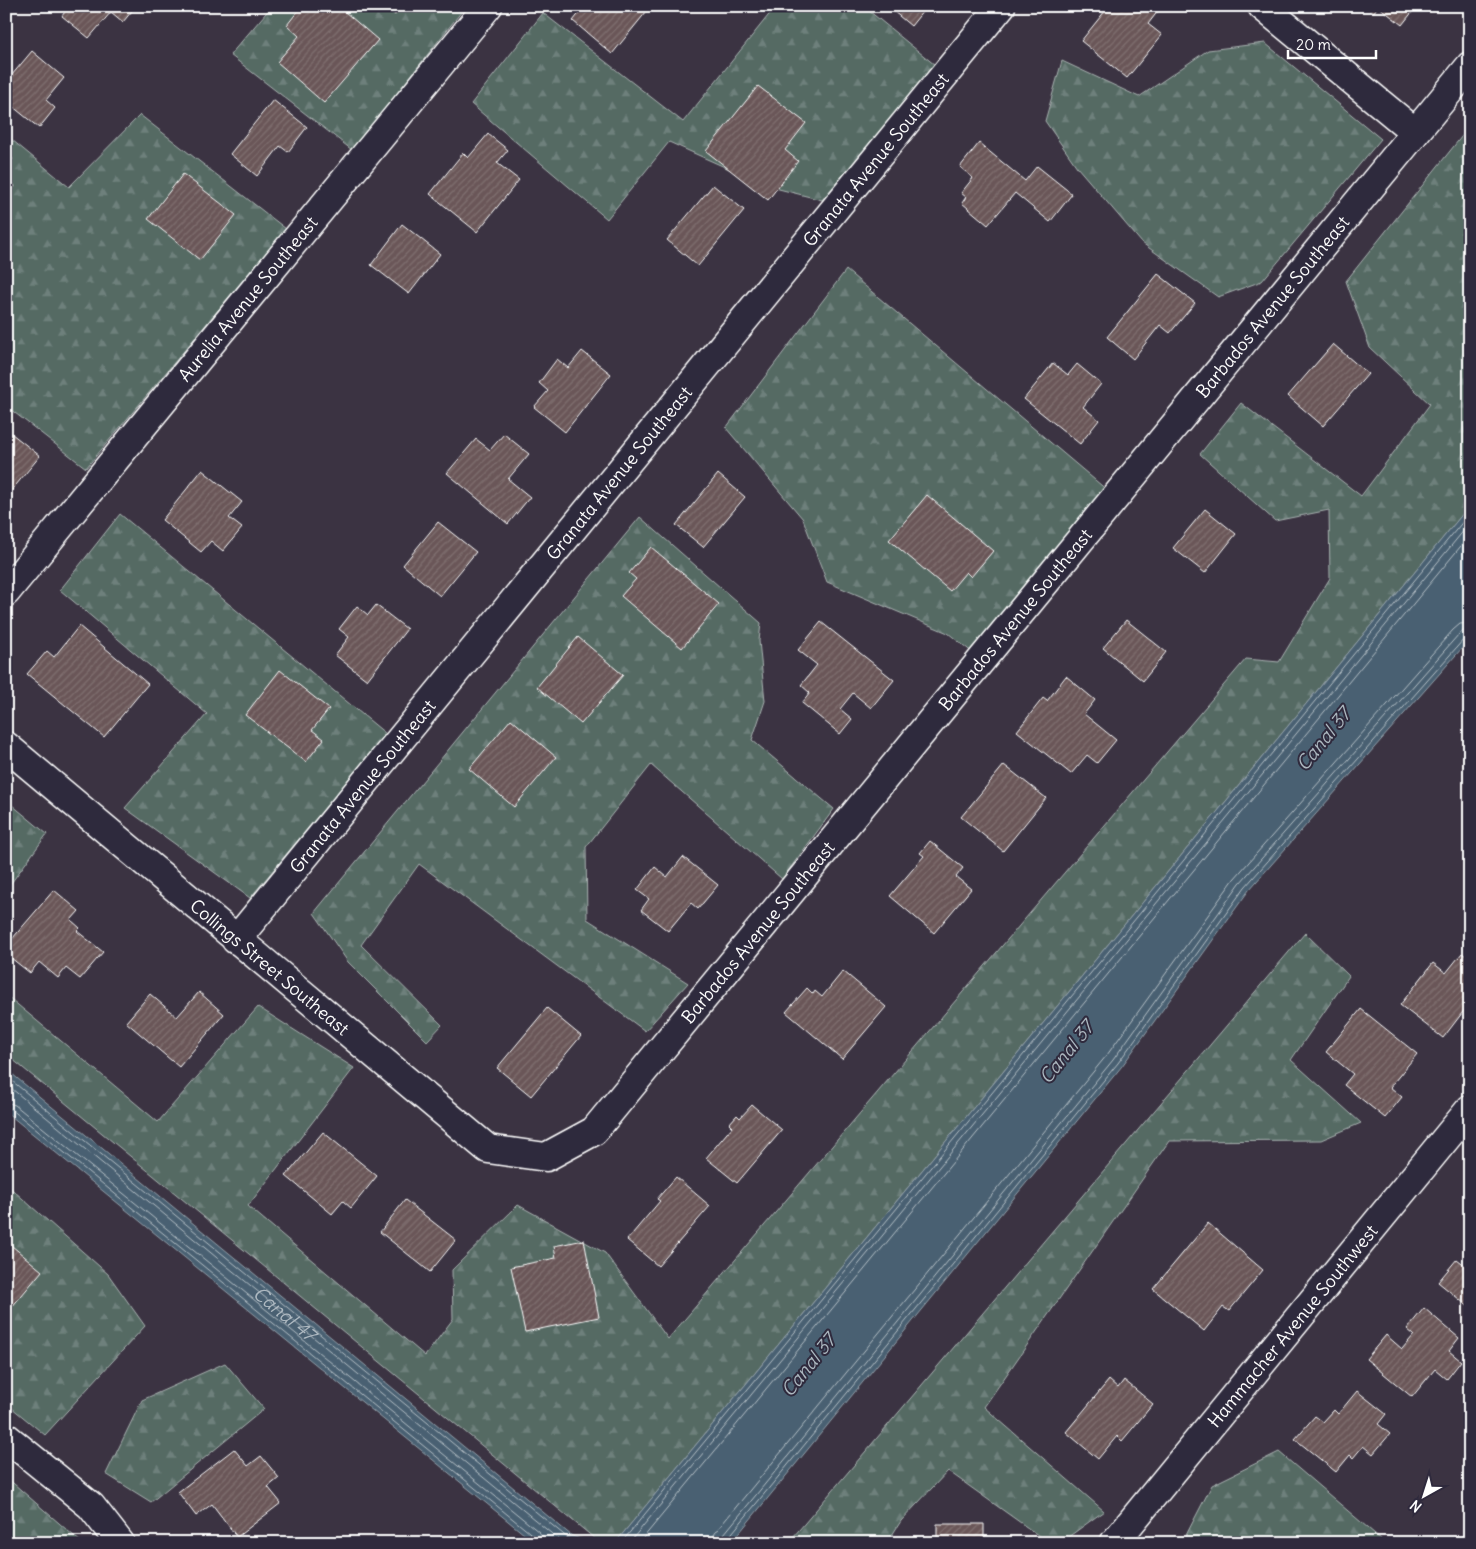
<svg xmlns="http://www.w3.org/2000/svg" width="1476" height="1549" font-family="Delius,sans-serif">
	<defs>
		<pattern id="forest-firs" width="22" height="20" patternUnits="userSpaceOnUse" patternTransform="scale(1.25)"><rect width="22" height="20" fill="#556a64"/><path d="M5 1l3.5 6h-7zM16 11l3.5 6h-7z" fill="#6e807b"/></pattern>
		<pattern id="building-hatch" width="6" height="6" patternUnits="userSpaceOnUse" patternTransform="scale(1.25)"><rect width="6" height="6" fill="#6a5758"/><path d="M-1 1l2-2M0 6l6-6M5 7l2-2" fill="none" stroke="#807071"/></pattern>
	</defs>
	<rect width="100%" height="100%" fill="#3b3342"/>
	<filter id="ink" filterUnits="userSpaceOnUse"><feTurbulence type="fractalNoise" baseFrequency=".02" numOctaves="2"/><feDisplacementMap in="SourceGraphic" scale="10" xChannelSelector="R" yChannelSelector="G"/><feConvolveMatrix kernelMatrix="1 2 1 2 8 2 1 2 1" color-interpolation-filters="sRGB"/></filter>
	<g filter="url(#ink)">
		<!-- forest -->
		<g fill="url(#forest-firs)" stroke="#aab4b2">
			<polygon points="272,6 466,6 352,150 230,55"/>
			<polygon points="776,6 863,6 935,65 822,200 767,186 669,142 607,219 471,104 543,13 683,122"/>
			<polygon points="1265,43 1381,139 1262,281 1218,297 1142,243 1077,167 1045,121 1062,61 1139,97 1208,50"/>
			<polygon points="140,115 286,229 86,468 6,406 6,135 69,187"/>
			<polygon points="1470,126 1470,505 615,1543 600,1543 6,1054 6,995 158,1122 258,1007 354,1068 248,1206 425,1356 453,1319 452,1270 518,1205 605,1253 668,1339 1246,659 1279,662 1330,578 1329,510 1275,521 1200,454 1241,403 1361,496 1430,404 1370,348 1346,281"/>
			<polygon points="846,270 1108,491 973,653 948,633 827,582 803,519 726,428"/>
			<polygon points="120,514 386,734 250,898 125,808 207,714 60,590"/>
			<polygon points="640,517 761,623 759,641 765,701 752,740 834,809 782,879 651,765 586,847 587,919 688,983 645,1031 419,864 361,945 442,1025 427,1041 348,962 314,913"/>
			<polygon points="6,800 47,834 6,890"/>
			<polygon points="1305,933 1349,976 1291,1060 1361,1123 1321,1140 1169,1141 984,1407 1104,1511 1060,1543 1049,1543 948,1471 901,1521 887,1543 788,1543"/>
			<polygon points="6,1184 108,1274 145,1326 45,1435 6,1403"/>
			<polygon points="225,1363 264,1409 151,1502 106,1474 142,1400"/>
			<polygon points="1279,1452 1382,1540 1381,1543 1182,1543 1212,1485"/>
			<polygon points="6,1477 82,1543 6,1543"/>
		</g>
		<!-- water -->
		<g fill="#496172" stroke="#92a0aa">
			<polygon points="1470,505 1470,639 1249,890 1122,1066 731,1543 615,1543"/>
			<polygon points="6,1069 572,1536 593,1543 535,1543 6,1112"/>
		</g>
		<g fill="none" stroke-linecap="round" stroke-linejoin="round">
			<!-- shore -->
			<g stroke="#b6c0c7" stroke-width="1">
				<polyline points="6,1076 569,1539 577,1543"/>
				<path id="s1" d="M6,1084L563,1543"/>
				<polyline points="6,1102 15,1105 539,1532 543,1537 544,1543"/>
				<polyline points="6,1108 11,1109 535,1537 538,1543"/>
				<polyline points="621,1543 1470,513"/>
				<polyline points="629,1543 1470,523"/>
				<polyline points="639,1543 1470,535"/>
				<polyline points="713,1543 714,1535 718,1529 1107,1055 1234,879 1453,630 1460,624 1470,623"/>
				<polyline points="721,1543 724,1534 1113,1060 1240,883 1459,634 1463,631 1470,630"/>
				<polyline points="727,1543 728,1538 1118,1063 1245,887 1464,639 1470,637"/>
			</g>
		</g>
		<!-- building -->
		<g fill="url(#building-hatch)" stroke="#fff">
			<polygon points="69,6 136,6 123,22 111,12 89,38 62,16"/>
			<polygon points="302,6 311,6 318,12 322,6 338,6 378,40 324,103 277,62 299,36 287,25"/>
			<polygon points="384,6 403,6 395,15"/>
			<polygon points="585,6 651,6 612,54 573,21"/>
			<polygon points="887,6 927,6 911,26"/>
			<polygon points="1109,6 1162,6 1148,24 1162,35 1127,78 1081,41"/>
			<polygon points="1366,6 1417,6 1402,25 1378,6 1374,12"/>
			<polygon points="32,51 64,78 46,100 55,108 39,128 6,101 6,82"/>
			<polygon points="758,86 806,123 785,150 798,161 768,200 706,151"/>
			<polygon points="273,100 307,127 288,152 280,146 257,176 230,154"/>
			<polygon points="488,134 508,150 497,163 519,180 477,232 430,194 463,153 468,158"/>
			<polygon points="979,143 1025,181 1037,166 1072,194 1050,222 1015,193 988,225 962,203 966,197 961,193 973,178 960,167"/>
			<polygon points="6,153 13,159 6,167"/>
			<polygon points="183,174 236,215 200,260 148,219"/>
			<polygon points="6,179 15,186 6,197"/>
			<polygon points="713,185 744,210 698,266 667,240"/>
			<polygon points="402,224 440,254 409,294 371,265"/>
			<polygon points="1158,274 1195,303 1170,333 1160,325 1133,359 1107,337"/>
			<polygon points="1333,344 1368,374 1323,426 1288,396"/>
			<polygon points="582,351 611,374 565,432 534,407 548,391 539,383 557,359 568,368"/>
			<polygon points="1053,363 1068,375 1077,364 1101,384 1083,407 1099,420 1080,444 1024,399"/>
			<polygon points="7,430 40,456 6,497 6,431"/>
			<polygon points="504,434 529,454 508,479 530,497 508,524 447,473 476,439 490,450"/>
			<polygon points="202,470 242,502 229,518 242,528 223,551 211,541 201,552 162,520"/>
			<polygon points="718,474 745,497 703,547 676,525"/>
			<polygon points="927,495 993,551 971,577 966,572 950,591 889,540"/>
			<polygon points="1205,509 1236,534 1205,573 1173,548"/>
			<polygon points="438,522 476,552 440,596 403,565"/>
			<polygon points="651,547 719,604 682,648 621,596 636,579 629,573"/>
			<polygon points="376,605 407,629 367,680 335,655 349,637 339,629 357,606 368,615"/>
			<polygon points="1126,620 1166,652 1143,681 1103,648"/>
			<polygon points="821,622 894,680 871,708 853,693 840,709 852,719 840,734 802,703 810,693 801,685 817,665 798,650"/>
			<polygon points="79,626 148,684 104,737 27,674 47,651 54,657"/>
			<polygon points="578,637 623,675 581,724 537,687"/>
			<polygon points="280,670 329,709 312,730 324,739 306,762 245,715"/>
			<polygon points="1066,676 1095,700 1084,714 1116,740 1097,763 1087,755 1071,774 1017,731 1043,698 1047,701"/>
			<polygon points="511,719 556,757 514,807 469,769"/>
			<polygon points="1004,765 1046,798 1003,851 961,817"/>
			<polygon points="930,841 963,868 956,877 971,889 934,933 890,896 924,856 920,853"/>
			<polygon points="683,857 718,885 698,909 691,903 668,931 641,910 649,899 637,890 655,867 667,877"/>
			<polygon points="54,890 79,911 71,920 80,928 77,931 103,952 80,979 66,968 58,978 39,962 30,973 6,954 6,946"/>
			<polygon points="1462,953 1470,959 1470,1011 1466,1008 1443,1038 1400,1005 1433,963 1446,973"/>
			<polygon points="843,971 886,1007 842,1059 786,1012 807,988 813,994 815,991 822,997"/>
			<polygon points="199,992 224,1014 179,1067 126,1022 150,994 177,1017"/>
			<polygon points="547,1008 581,1036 531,1096 497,1068"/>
			<polygon points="1361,1009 1417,1054 1390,1087 1402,1097 1385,1118 1344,1085 1353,1074 1326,1052"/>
			<polygon points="752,1105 782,1130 737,1183 706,1158 732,1127 729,1124 737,1115 740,1118"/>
			<polygon points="323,1132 377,1176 351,1208 343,1201 332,1214 286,1176"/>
			<polygon points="676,1177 710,1206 658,1266 627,1240 660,1201 657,1199"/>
			<polygon points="405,1200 456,1240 430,1272 380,1232"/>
			<polygon points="1208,1223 1263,1270 1229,1311 1223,1307 1204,1331 1153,1289"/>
			<polygon points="584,1240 599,1317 525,1332 511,1267 556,1258 554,1246"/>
			<polygon points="6,1241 42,1271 6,1314"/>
			<polygon points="1457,1259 1466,1266 1470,1261 1470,1308 1438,1282"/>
			<polygon points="1424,1308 1459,1338 1449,1351 1461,1361 1447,1379 1435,1369 1412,1397 1366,1359 1386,1335 1402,1349 1414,1335 1407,1329"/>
			<polygon points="1109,1380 1118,1388 1124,1380 1153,1404 1122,1441 1117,1436 1098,1459 1066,1432"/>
			<polygon points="1357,1391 1386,1414 1378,1424 1390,1434 1373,1454 1363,1446 1353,1458 1350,1455 1336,1472 1295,1439 1315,1416 1323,1422 1334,1410 1338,1414"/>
			<polygon points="234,1449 248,1466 261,1456 279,1478 268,1487 281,1503 237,1537 212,1504 196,1516 178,1492"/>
			<polygon points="937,1524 984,1524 984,1538 1003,1538 1003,1543 937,1543"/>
		</g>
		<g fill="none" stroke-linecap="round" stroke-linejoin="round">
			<defs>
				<g id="street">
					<polyline points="1262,6 1415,132"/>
					<path id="s2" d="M6,592L488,6"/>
					<path id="s3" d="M6,746L488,1149L546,1157L594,1131L1470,66"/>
					<path id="s4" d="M236,940L1001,6"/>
					<polyline points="6,1437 91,1506 120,1543"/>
					<path id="s5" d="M1114,1543L1470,1109"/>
				</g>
			</defs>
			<!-- street casing -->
			<use href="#street" stroke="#fff" stroke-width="31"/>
			<!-- street -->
			<use href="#street" stroke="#2f2a3d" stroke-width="28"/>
		</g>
	</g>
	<g text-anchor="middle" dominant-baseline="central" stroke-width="4" stroke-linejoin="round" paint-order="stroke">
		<!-- street labels -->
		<g font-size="18" fill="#fff" stroke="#2f2a3d">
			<text stroke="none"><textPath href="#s4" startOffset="1009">Granata Avenue Southeast</textPath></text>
			<text stroke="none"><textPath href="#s2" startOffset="380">Aurelia Avenue Southeast</textPath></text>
			<text stroke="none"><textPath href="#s3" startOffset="1809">Barbados Avenue Southeast</textPath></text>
			<text stroke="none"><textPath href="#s4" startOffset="604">Granata Avenue Southeast</textPath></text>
			<text stroke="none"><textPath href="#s3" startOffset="1404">Barbados Avenue Southeast</textPath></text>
			<text stroke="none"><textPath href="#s4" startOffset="199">Granata Avenue Southeast</textPath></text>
			<text stroke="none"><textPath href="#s3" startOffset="999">Barbados Avenue Southeast</textPath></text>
			<text stroke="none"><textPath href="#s3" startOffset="344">Collings Street Southeast</textPath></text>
			<text stroke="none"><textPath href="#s5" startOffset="281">Hammacher Avenue Southwest</textPath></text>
		</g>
		<!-- water labels -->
		<g font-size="19" font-style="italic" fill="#adb8c0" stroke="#2f2a3d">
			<text transform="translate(1323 739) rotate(-51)">Canal 37</text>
			<text transform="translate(1066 1052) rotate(-51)">Canal 37</text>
			<text stroke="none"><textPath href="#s1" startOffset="361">Canal 47</textPath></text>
			<text transform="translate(808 1365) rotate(-51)">Canal 37</text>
		</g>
	</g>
	<!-- margin -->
	<rect width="1476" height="1549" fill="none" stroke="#2f2a3d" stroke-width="25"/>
	<rect x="12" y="12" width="1451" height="1524" fill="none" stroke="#fff" stroke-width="2" filter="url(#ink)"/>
	<!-- north arrow -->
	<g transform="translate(1424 1496) rotate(219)" stroke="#2f2a3d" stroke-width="4" paint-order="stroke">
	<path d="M0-4L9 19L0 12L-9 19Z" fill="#ffffff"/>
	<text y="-8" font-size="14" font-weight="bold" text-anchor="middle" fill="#ffffff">N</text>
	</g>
	<!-- scale -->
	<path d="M1288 50v8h88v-8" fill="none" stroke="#ffffff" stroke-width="2.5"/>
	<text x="1296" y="50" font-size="15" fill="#ffffff" stroke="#2f2a3d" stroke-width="4" paint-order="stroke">20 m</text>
</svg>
